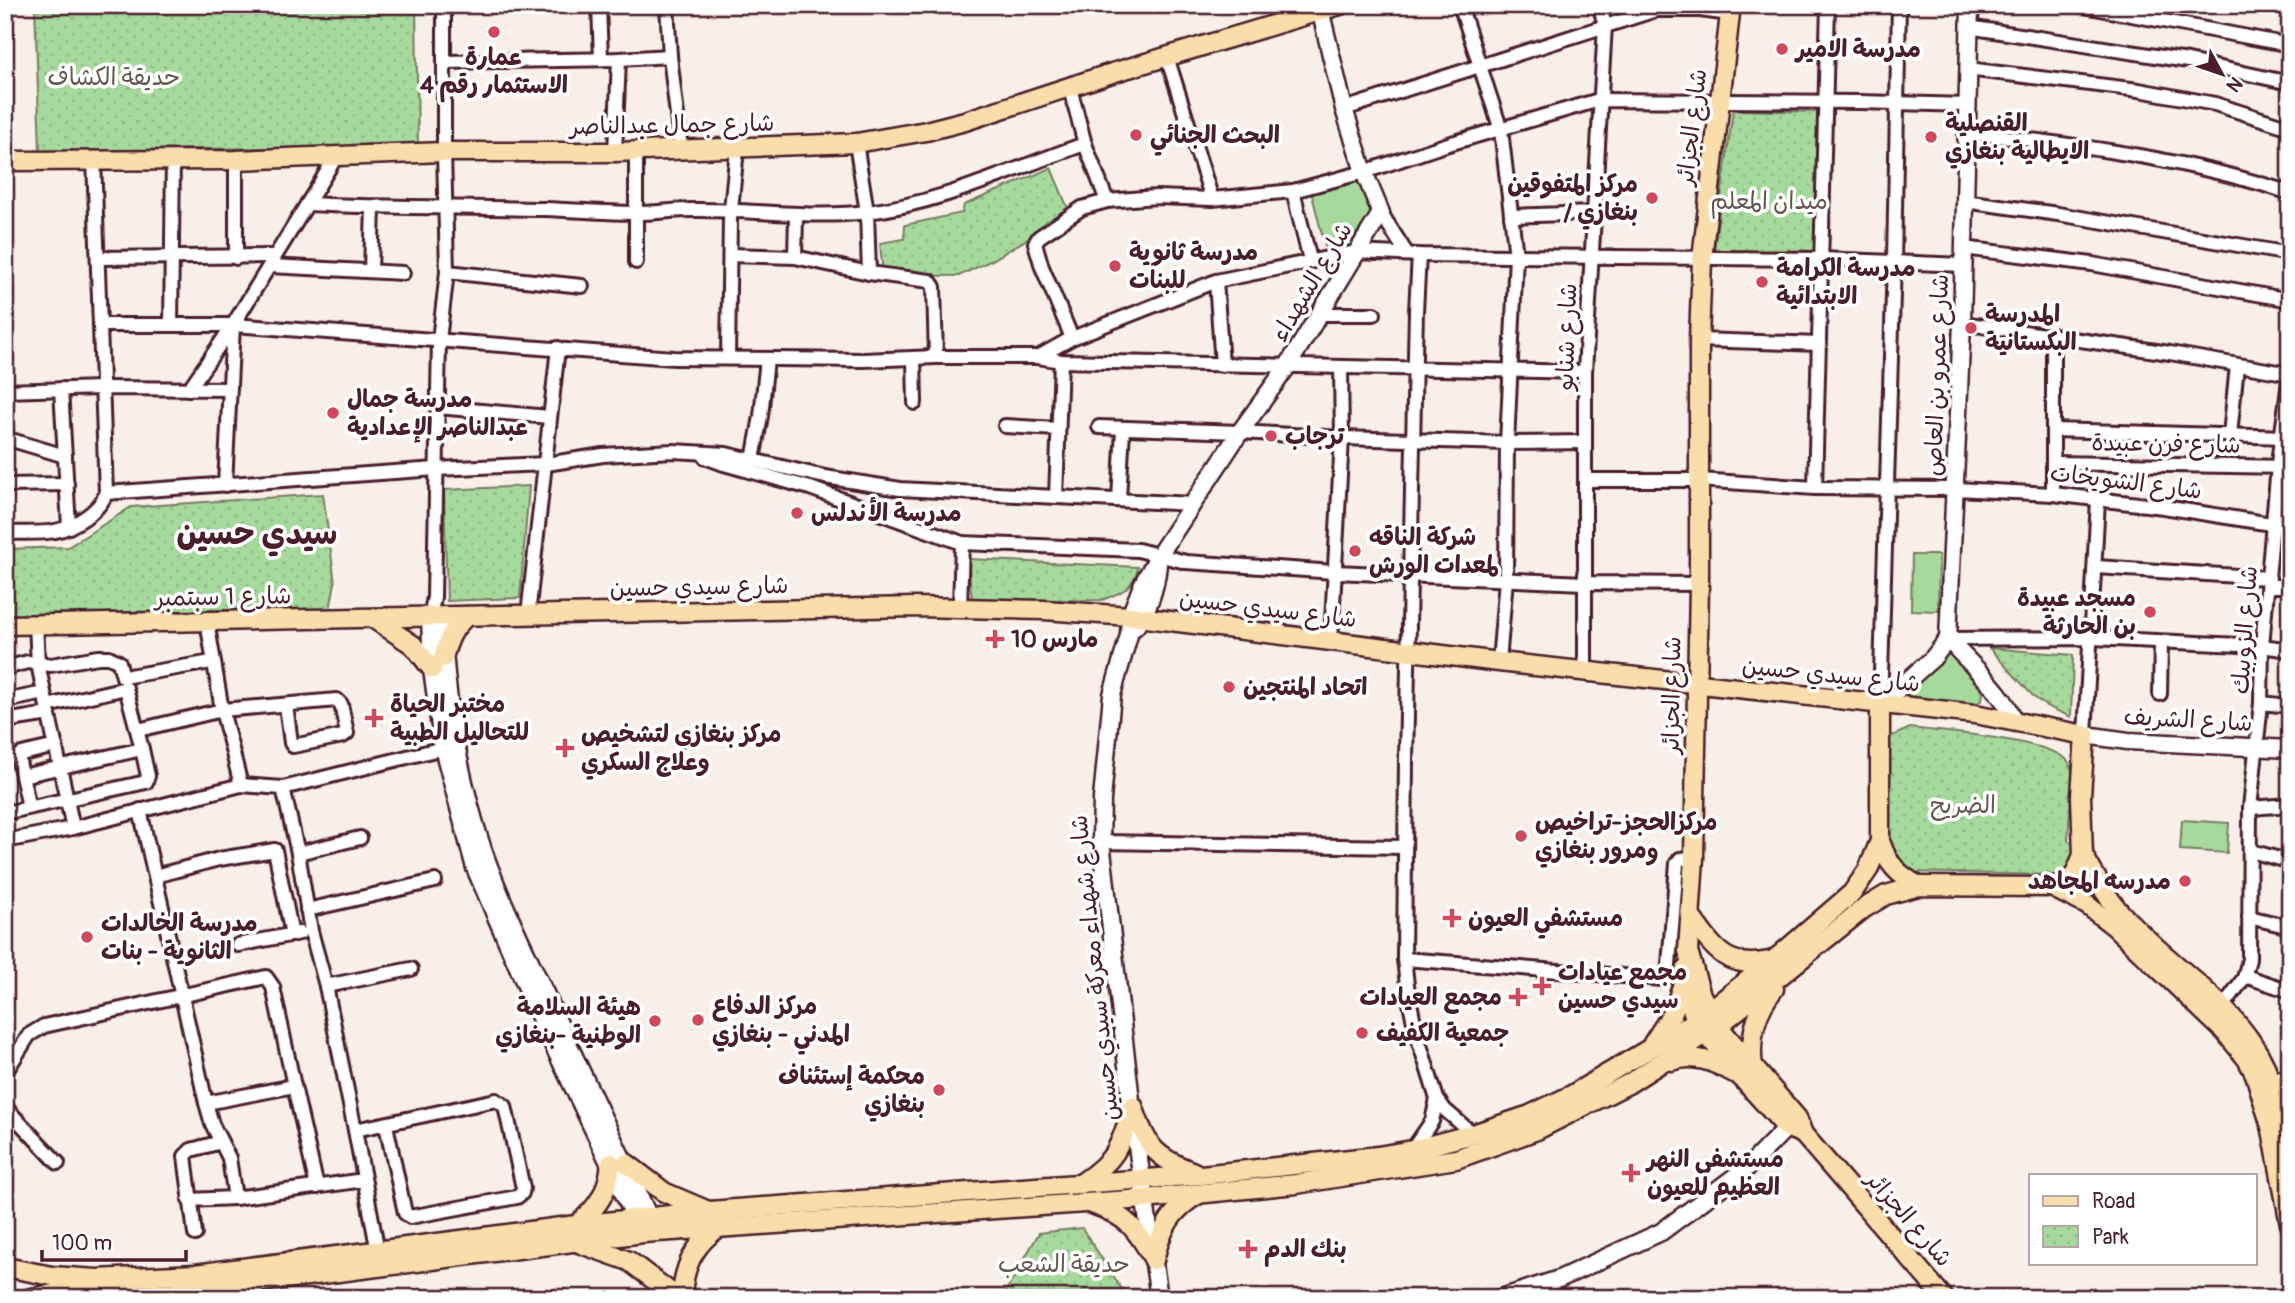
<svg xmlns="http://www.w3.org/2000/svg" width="2295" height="1303" font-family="Pangolin,'Playpen Sans Arabic',sans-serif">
	<defs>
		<pattern id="park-dots" width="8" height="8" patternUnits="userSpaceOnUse" patternTransform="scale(1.75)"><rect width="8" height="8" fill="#a6da9c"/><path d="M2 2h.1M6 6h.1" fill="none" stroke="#90bb87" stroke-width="1.8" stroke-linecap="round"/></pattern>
	</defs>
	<rect width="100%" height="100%" fill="#f8f0e8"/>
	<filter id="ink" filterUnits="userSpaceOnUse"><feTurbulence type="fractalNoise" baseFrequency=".0143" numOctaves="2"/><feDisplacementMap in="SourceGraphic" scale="14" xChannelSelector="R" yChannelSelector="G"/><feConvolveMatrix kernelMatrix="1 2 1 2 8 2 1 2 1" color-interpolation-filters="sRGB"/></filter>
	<g filter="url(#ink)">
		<!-- green -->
		<g fill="#a6da9c" stroke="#787c64" stroke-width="2">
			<polygon points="1367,175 1375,208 1351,241 1325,246 1310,187"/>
			<polygon points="1912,555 1939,555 1938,611 1911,610"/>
			<polygon points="1949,652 1983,692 1982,700 1974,705 1907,698 1910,689"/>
			<polygon points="2182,820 2229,823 2227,853 2180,850"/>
		</g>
		<!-- park -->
		<g fill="url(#park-dots)" stroke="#787c64" stroke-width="2">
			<polygon points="35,5 416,5 418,146 40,151"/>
			<polygon points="1733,110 1818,112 1814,252 1714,250"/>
			<polygon points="1051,168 1070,213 994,259 959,276 883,275 880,243 904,239 905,225 962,213 964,205"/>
			<polygon points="529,486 520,598 447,601 444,490"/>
			<polygon points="323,494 335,583 330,609 5,622 5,549 68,547 131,507"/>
			<path d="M968,559L1138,567C1134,588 1121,593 1102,600L972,601Z"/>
			<polygon points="1989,648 2073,655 2071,717 2046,706 2035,698"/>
			<path d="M1910,728C1942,732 2046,739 2067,760C2071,764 2072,770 2072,775L2068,841L2077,843L2071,871L2059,875L1904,872L1889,854L1890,737Z"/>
			<polygon points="1082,1228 1123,1291 1124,1298 1002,1298 1039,1233"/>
		</g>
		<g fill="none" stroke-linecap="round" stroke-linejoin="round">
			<defs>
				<g id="street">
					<polyline points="599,5 601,59"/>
					<polyline points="667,5 670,56"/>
					<polyline points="1460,5 1501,130 1516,256 1507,443 1506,579 1499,662"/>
					<polyline points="2079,5 2290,45"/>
					<polyline points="1968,27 2188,61 2290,83"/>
					<polyline points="1167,57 1212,199"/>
					<polyline points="444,62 619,59 670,56 681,149"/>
					<polyline points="1967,69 2139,90 2215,104 2290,128"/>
					<polyline points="1070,88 1085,144 1107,201"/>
					<polyline points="1344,109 1656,10 1700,10 1730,14"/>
					<path d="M1966,132C2075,145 2185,158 2290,193"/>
					<polyline points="856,143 867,212 869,273"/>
					<polyline points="615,152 619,59"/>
					<polyline points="94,159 106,493"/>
					<polyline points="236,160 236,258"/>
					<polyline points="1293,191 1310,260"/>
					<polyline points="1964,201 2058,214 2290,254"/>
					<path d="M307,204C387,208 466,207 545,209C575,210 605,213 635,213C655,213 674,210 693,210C752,209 809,219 868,212C943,203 1014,168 1085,144"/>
					<polyline points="1381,213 1407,254"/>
					<polyline points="1511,216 1593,213"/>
					<polyline points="1963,248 2092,264 2290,300"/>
					<polyline points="730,255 795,257 869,273 930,281 934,287 936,357"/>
					<polyline points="1419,255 1416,311 1406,759 1404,959 1408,993 1416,1032 1437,1099 1445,1110 1473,1134"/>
					<polyline points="795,257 796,216"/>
					<polyline points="99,258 275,256"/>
					<polyline points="636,262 636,151"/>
					<polyline points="270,266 403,273"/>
					<polyline points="371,271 373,207"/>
					<polyline points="447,272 582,286"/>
					<polyline points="1216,281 1222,365"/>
					<polyline points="1319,314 1374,314"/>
					<polyline points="1962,323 2170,353 2290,374"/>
					<polyline points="100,325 233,325 674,358 863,360 936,357 1038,357 1072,338 1216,281 1357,252 1419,255 1822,259 1963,265"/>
					<polyline points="171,325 173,158"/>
					<polyline points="2053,335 2053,494"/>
					<polyline points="1072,338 1042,267 1035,243 1039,237 1082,208 1107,201 1156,197 1212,199 1293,191 1364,172 1445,145 1599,100 1860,102 1967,105"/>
					<polyline points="1699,340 1820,344"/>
					<polyline points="1038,357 1061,361 1585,372"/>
					<polyline points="728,358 730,220 737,149"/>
					<polyline points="914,358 915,403"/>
					<polyline points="61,389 69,527"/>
					<polyline points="189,389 233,325 336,157"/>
					<polyline points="5,391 101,388 230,389"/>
					<polyline points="438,407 549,417"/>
					<polyline points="1005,426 1058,429"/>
					<polyline points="1099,427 1240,432 1342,438 1507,443 1585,442"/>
					<polyline points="2053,430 2287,437"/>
					<polyline points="2230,435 2237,365"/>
					<polyline points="5,438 65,456"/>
					<polyline points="705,457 724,464 810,488 962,543"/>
					<polyline points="753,460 761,416 767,359"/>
					<polyline points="2053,463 2290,467"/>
					<polyline points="1586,480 1699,480 1815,488 1828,5"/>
					<polyline points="5,485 67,484"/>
					<polyline points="225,485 233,325"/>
					<polyline points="1815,488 1956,489 2053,494 2164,507 2290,527"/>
					<polyline points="1056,497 1061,361"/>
					<polyline points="1119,499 1123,429"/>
					<path d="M5,533C21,532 39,534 55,531C73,528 101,510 106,493L436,469L546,464L603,455L673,451L726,454L825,477L900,489L1193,504"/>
					<polyline points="2096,567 2269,578"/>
					<polyline points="2269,586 2290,586"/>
					<polyline points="960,607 962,543 1138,550 1186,562 1335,572 1585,583 1699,584"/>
					<polyline points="528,615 558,348"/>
					<polyline points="430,617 434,597 439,340 447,272 444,152 444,5"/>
					<polyline points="207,621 222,710 241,785"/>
					<polyline points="36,624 38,664 73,828 241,785 283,788 298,853 311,931 326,986 355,1130 378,1252"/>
					<polyline points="1948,639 2092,638 2262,646 2290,650"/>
					<polyline points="1331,641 1342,438 1341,368"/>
					<polyline points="5,668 28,662 51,665 98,657 109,657 119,662 123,677 212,662"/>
					<polyline points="1585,672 1585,372 1605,25 1599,5"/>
					<polyline points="2160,694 2161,643"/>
					<polyline points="5,701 8,717 11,720 49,714"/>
					<polyline points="5,701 44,693"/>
					<polyline points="2261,703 2290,706"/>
					<polyline points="1880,705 1894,262 1899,5"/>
					<polyline points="138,730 222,710 337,700 341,704 347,733 343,736 293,746 291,743 286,705"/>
					<polyline points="2085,735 2098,500"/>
					<polyline points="22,776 142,749 126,688 47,706"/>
					<polyline points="283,788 443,748"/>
					<polyline points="29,807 18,757 22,754 56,746"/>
					<polyline points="2250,808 2290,805"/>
					<polyline points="140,810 206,1103 212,1124 229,1158 235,1198 364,1180"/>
					<polyline points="5,813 146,782 148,776 142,749"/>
					<polyline points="5,841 73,828"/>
					<polyline points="1101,842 1404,847"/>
					<polyline points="2251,851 2290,862"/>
					<polyline points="298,853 360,838"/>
					<polyline points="155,876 219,859 275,850 292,935"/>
					<polyline points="307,910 435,881"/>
					<polyline points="2249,917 2290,927"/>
					<polyline points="238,945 300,933"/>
					<polyline points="1404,959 1662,979 1666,976 1669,965 1677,863 1680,859 1694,858"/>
					<polyline points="2245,976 2290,991"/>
					<polyline points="326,986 411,969"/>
					<polyline points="2222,1008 2244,978 2249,959 2250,808 2261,703 2262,646 2279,455 2290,374"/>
					<polyline points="5,1073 29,1035 44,1026 266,977 273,987 294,1086"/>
					<polyline points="2271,1081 2290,1075"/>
					<polyline points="206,1103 294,1086 317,1187"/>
					<polyline points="5,1107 58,1163"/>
					<polyline points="355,1130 496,1100 505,1106 523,1188 522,1193 517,1197 410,1217 405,1213 386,1125"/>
					<polyline points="1412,1150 1432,1121 1437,1099"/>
					<polyline points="189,1200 235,1198"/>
					<polyline points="195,1234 185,1156 191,1150 221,1142"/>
				</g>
				<g id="secondary">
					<path d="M1970,5L1962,323L1948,639C1969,664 2005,692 2014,721"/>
					<path d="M442,616C445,696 458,774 483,850C502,904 527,954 551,1006C584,1080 621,1152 653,1227"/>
					<polyline points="430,617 432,669 443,748 475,868 537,1011 640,1228"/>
					<path d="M1135,627C1149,609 1156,586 1158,564"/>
					<polyline points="1880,705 1933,658 1948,639"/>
					<polyline points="2085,735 2128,741 2290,749"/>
					<polyline points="1159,1298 1133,1118 1101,842 1102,799 1112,695 1129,635 1130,616 1143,583 1159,555 1240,432 1287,367 1381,213 1364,172 1344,109 1319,5"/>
					<polyline points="1501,1298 1559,1279 1661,1232 1748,1167 1794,1120"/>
				</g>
				<g id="primary">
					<polyline points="1731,5 1702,259 1699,340 1699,584 1694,858 1688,951 1701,995 1718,1026 1797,1118 1803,1134 1944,1298"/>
					<polyline points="5,161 236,160 444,152 615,152 856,143 926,131 965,121 1112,73 1340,5"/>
					<polyline points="374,619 413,645 432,669"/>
					<polyline points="5,625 915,607 1044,610 1130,616 1499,662 1975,714 2085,735 2081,796 2083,855 2074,876 2061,885 2051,887 1919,886 1886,895 1863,909 1718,1026 1628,1084 1537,1130 1456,1159 1296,1184 1145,1199 643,1233 175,1293 111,1296 53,1294 31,1298"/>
					<path d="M443,658C448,640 453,627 467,616"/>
					<path d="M1880,841C1887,863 1898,875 1919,886"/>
					<path d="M2083,855C2094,874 2104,893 2118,910C2159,957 2217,991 2252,1043C2274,1076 2283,1116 2290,1155"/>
					<polyline points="2051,887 2087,905 2115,927 2225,1032 2247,1059 2255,1074 2272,1130 2290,1224"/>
					<path d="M1691,917C1714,949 1727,970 1769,961"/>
					<polyline points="1686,970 1688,996 1696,1021 1740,1076 1786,1127 1803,1134"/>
					<polyline points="1653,1043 1673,1012 1684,981"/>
					<path d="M1671,1061C1694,1053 1714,1062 1734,1073"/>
					<path d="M1753,1067C1749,1037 1755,1012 1774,989"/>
					<path d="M1133,1106C1147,1146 1153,1157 1194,1172"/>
					<polyline points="626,1163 664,1192 706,1210"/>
					<path d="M1083,1182C1118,1158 1120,1146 1133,1106"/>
					<path d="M1092,1204C1127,1216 1136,1228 1154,1260"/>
					<path d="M577,1225C599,1206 608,1192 611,1163"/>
					<polyline points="581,1244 629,1261 670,1292"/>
					<path d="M1154,1260C1161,1230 1171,1209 1199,1194"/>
					<polyline points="5,1267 52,1276 97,1279 195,1274 577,1225 709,1211 1201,1175 1378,1156 1412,1150 1473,1134 1530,1115 1570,1096 1696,1021 1781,954 1852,893 1868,870 1880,841 1880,705"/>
					<path d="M683,1286C686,1261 697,1243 718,1228"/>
				</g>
			</defs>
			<!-- street casing -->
			<use href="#street" stroke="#4a1f2b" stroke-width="18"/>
			<!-- secondary casing -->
			<use href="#secondary" stroke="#4a1f2b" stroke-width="21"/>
			<!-- primary casing -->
			<use href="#primary" stroke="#4a1f2b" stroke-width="23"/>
			<!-- street -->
			<use href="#street" stroke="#fff" stroke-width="12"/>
			<!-- secondary -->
			<use href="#secondary" stroke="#fff" stroke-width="16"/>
			<!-- primary -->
			<use href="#primary" stroke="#f9deab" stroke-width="18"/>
		</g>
	</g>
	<!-- markers -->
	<g fill="#d1495b" stroke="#fff" stroke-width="2.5">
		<circle cx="494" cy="32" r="7"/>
		<circle cx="1782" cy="49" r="7"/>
		<circle cx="1136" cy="135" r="7"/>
		<circle cx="1931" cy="137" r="7"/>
		<circle cx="1652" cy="198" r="7"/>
		<circle cx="1115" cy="266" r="7"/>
		<circle cx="1762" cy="282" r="7"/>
		<circle cx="1971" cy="328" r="7"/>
		<circle cx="333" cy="413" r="7"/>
		<circle cx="1271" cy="436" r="7"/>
		<circle cx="797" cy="513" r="7"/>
		<circle cx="1355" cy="551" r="7"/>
		<circle cx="2150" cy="612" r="7"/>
		<path d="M991.5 628.5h7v7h7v7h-7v7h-7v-7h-7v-7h7z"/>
		<circle cx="1229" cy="687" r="7"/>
		<path d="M370.5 707.5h7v7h7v7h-7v7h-7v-7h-7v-7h7z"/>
		<path d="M561.5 737.5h7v7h7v7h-7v7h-7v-7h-7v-7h7z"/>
		<circle cx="1521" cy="836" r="7"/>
		<circle cx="2185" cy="881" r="7"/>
		<path d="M1448.5 907.5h7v7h7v7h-7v7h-7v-7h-7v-7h7z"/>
		<circle cx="87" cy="937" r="7"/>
		<path d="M1538.5 975.5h7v7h7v7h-7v7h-7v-7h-7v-7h7z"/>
		<path d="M1514.5 986.5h7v7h7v7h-7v7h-7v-7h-7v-7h7z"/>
		<circle cx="698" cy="1020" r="7"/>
		<circle cx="655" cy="1021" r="7"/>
		<circle cx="1362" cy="1033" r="7"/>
		<circle cx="939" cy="1090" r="7"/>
		<path d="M1627.5 1162.5h7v7h7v7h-7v7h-7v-7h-7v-7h7z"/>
		<path d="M1244.5 1238.5h7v7h7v7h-7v7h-7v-7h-7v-7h7z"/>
	</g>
	<g text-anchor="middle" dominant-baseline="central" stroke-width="7" stroke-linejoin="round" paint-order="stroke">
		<!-- poi labels -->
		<g font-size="24" font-weight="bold" fill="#4a1f2b" stroke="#fff" text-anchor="start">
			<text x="1796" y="49">مدرسة الامير</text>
			<text x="494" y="57" text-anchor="middle">عمارة<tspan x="494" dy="28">الاستثمار رقم 4</tspan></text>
			<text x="1945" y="123">القنصلية<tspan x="1945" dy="28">الايطالية بنغازي</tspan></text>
			<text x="1150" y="135">البحث الجنائي</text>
			<text x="1638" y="184" text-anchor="end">مركز المتفوقين<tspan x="1638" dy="28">/ بنغازي</tspan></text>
			<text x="1129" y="252">مدرسة ثانوية<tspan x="1129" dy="28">للبنات</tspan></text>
			<text x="1776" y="268">مدرسة الكرامة<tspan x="1776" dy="28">الابتدائية</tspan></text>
			<text x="1985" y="314">المدرسة<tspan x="1985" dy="28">البكستانية</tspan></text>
			<text x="347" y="399">مدرسة جمال<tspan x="347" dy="28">عبدالناصر الإعدادية</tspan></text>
			<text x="1285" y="436">ترجاب</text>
			<text x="811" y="513">مدرسة الأندلس</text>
			<text x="1369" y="537">شركة الناقه<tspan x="1369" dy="28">لمعدات الورش</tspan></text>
			<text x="2136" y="598" text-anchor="end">مسجد عبيدة<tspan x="2136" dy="28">بن الحارثة</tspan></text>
			<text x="1011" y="639">10 مارس</text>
			<text x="1243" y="687">اتحاد المنتجين</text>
			<text x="390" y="704">مختبر الحياة<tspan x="390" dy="28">للتحاليل الطبية</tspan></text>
			<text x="581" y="734">مركز بنغازي لتشخيص<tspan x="581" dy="28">وعلاج السكري</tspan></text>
			<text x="1535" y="822">مركزالحجز-تراخيص<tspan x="1535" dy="28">ومرور بنغازي</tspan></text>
			<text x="2171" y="881" text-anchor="end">مدرسه المجاهد</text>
			<text x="1468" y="918">مستشفي العيون</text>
			<text x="101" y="923">مدرسة الخالدات<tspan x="101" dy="28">الثانوية - بنات</tspan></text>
			<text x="1558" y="972">مجمع عيادات<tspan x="1558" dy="28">سيدي حسين</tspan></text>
			<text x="1502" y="997" text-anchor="end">مجمع العيادات</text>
			<text x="712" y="1006">مركز الدفاع<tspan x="712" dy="28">المدني - بنغازي</tspan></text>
			<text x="641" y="1007" text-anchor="end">هيئة السلامة<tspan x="641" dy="28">الوطنية -بنغازي</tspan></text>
			<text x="1376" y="1033">جمعية الكفيف</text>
			<text x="925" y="1076" text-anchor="end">محكمة إستئناف<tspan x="925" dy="28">بنغازي</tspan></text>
			<text x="1647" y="1159">مستشفى النهر<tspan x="1647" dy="28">العظيم للعيون</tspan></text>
			<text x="1264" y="1249">بنك الدم</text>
		</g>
		<!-- park labels -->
		<g font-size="24" fill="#66574d" stroke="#fff">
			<text x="114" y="77">حديقة الكشاف</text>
			<text x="1769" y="201">ميدان المعلم</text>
			<text x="1963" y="805">الضريح</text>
			<text x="1064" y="1264">حديقة الشعب</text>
		</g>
		<!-- street labels -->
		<g font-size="24" fill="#4a1f2b" stroke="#fff">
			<text transform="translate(672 125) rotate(-1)">شارع جمال عبدالناصر</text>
			<text transform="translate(1692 127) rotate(-83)">شارع الجزائر</text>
			<text transform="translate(1312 282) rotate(-59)">شارع الشهداء</text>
			<text transform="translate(1567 337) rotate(-88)">شارع شنابو</text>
			<text transform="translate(1937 375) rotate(-88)">شارع عمرو بن العاص</text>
			<text transform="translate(2166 444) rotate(1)">شارع فرن عبيدة</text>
			<text transform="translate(2126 482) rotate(7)">شارع الشويخات</text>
			<text transform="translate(699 587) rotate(-1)">شارع سيدي حسين</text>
			<text transform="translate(223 597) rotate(-1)">شارع 1 سبتمبر</text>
			<text transform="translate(1268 609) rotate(7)">شارع سيدي حسين</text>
			<text transform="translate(2245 630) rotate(-86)">شارع الزوبيك</text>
			<text transform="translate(1831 675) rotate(6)">شارع سيدي حسين</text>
			<text transform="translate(1672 695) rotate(-89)">شارع الجزائر</text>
			<text transform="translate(2188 720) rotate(3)">شارع الشريف</text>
			<text transform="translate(1095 968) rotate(-96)">شارع شهداء معركة سيدي حسين</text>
			<text transform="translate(1909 1219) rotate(49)">شارع الجزائر</text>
		</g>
		<!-- district labels -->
		<g font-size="32" font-weight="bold" fill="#4a1f2b" stroke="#fff">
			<text x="257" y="534">سيدي حسين</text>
		</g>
	</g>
	<!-- margin -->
	<rect width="2295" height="1303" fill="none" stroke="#fff" stroke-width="28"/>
	<rect x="14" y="14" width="2267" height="1275" fill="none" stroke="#4a1f2b" stroke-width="2.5" filter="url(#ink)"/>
	<!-- legend -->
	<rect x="2029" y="1174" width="228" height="91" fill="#ffffff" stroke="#b7a5aa" stroke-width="2"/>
	<rect x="2043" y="1196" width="35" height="10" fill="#f9deab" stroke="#b7a5aa" stroke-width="2"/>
	<text x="2092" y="1208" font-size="21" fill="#4a1f2b">Road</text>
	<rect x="2043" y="1226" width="35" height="21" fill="url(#park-dots)" stroke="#b7a5aa" stroke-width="2"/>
	<text x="2092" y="1244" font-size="21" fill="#4a1f2b">Park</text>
	<!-- north arrow -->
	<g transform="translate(2222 74) rotate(130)" stroke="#ffffff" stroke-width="5" paint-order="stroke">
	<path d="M0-5L12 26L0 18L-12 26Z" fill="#4a1f2b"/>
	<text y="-10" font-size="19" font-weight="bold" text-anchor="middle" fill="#4a1f2b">N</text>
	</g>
	<!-- scale -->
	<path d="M42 1250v10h144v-10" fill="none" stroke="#4a1f2b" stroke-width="3.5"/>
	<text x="52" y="1250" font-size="21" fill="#4a1f2b" stroke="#ffffff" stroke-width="5" paint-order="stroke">100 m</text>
</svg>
